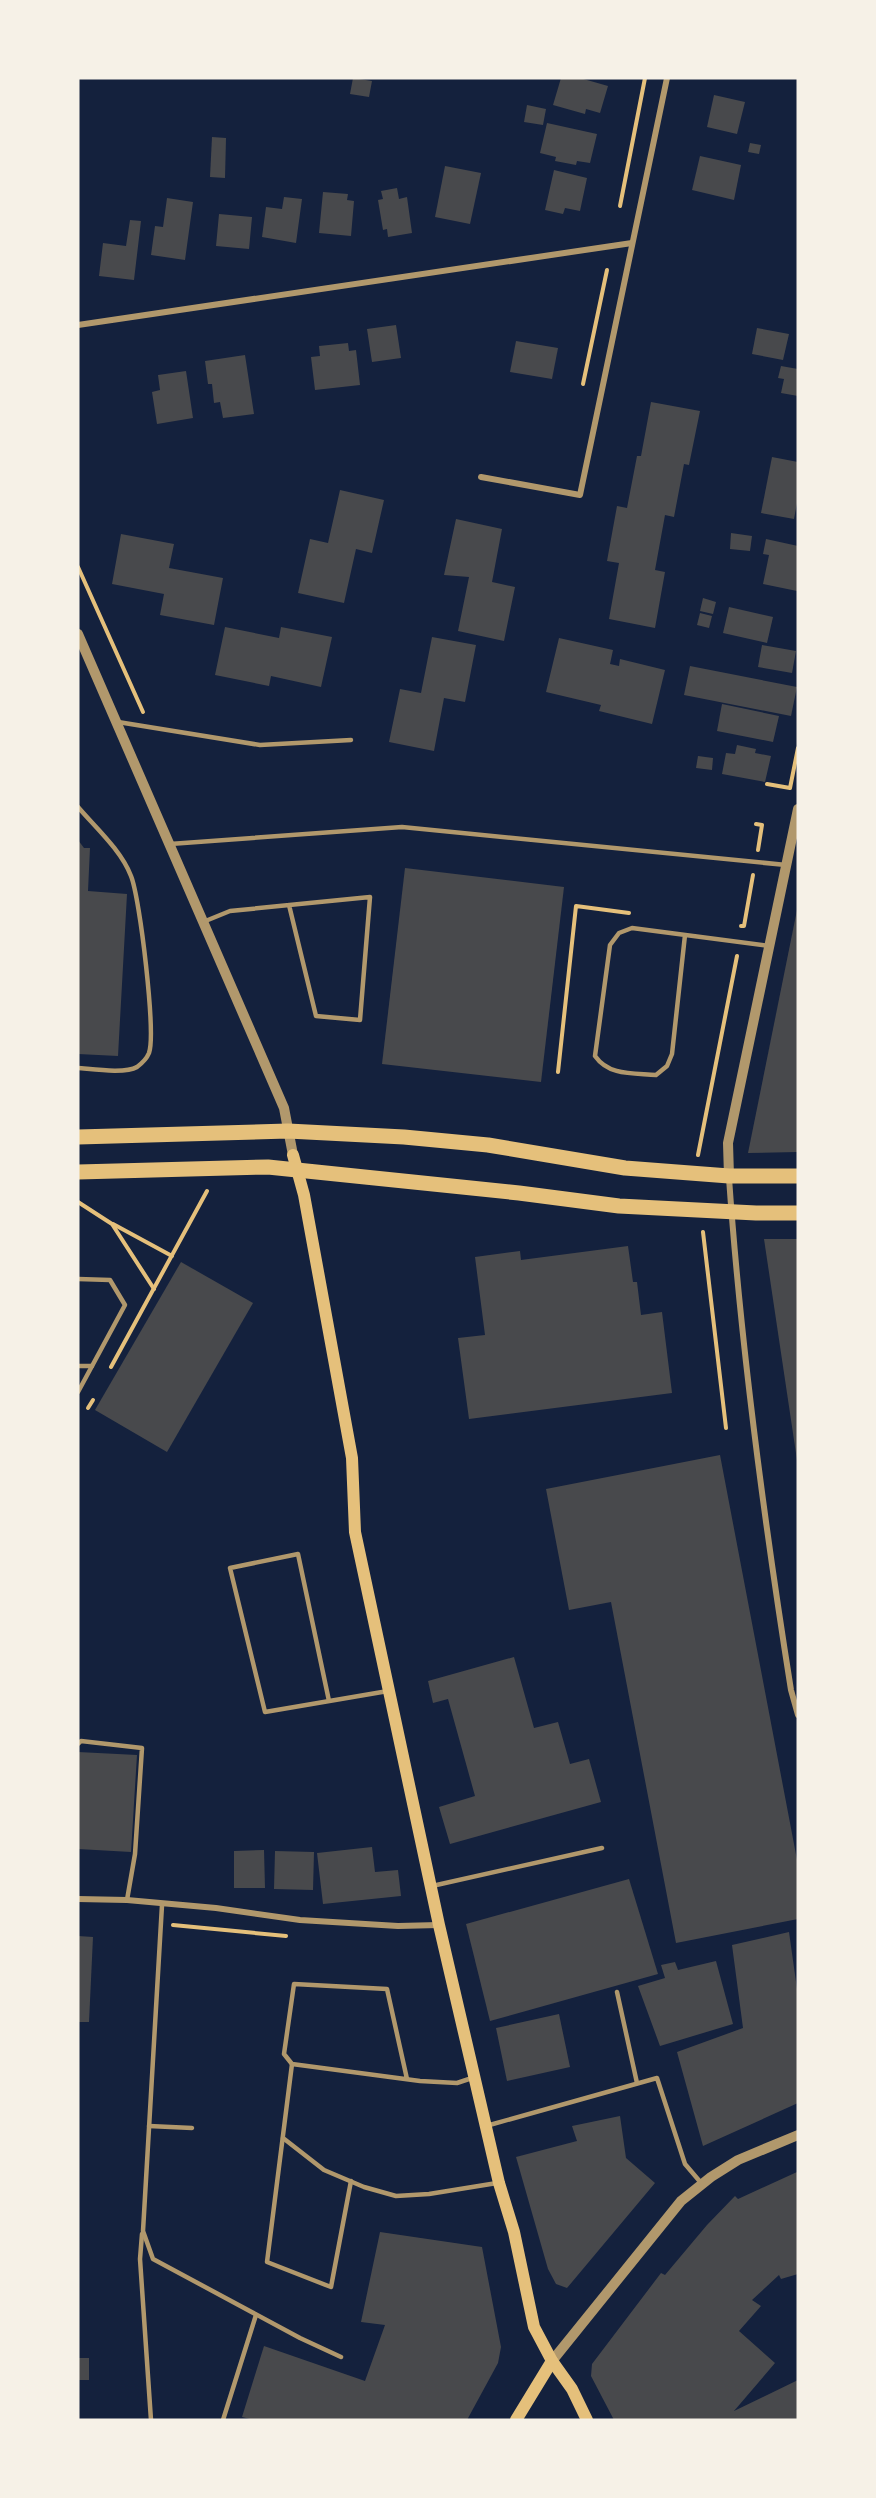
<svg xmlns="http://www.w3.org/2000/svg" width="876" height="2498" font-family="'PT Sans',sans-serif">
	<rect width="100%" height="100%" fill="#14213d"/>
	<!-- building -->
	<g fill="#48494c">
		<polygon points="353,78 372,81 369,97 350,94"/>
		<polygon points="561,78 580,78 608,86 600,113 586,109 585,114 553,105"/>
		<polygon points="714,95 745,102 737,134 707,127"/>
		<polygon points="527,105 546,109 543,125 524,122"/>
		<polygon points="547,123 597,134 590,163 577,161 576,165 555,161 556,157 540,153"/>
		<polygon points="212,137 226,138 225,178 210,177"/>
		<polygon points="750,143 761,145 759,154 748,152"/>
		<polygon points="700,156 741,165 734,200 692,190"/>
		<polygon points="445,166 481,173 470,224 435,217"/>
		<polygon points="554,170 587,178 580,211 565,208 563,214 545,210"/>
		<polygon points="397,188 399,199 407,197 412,233 388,237 387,229 383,230 378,200 383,199 381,191"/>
		<polygon points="323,192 348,194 347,200 354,201 351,236 319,233"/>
		<polygon points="284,197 302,199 296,243 262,237 266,207 282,209"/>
		<polygon points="167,198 193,202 185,260 151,255 155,226 163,227"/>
		<polygon points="219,214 252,217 249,249 216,246"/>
		<polygon points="130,220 141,221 134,280 99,276 103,243 126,246"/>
		<polygon points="396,325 401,358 372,362 367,329"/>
		<polygon points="757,328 789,334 783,360 752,354"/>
		<polygon points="516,341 558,348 552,379 510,372"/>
		<polygon points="348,343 349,351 356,350 360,385 315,390 311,357 320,356 319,346"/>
		<polygon points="245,355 254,414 223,418 220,402 214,403 212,384 208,384 205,361"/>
		<polygon points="781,366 798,369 798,396 781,393 784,379 778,378"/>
		<polygon points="186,371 193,418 157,424 152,392 160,390 158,375"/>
		<polygon points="651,402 700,411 689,465 684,464 674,517 665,515 655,570 665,572 655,628 609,619 619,563 607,561 617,506 627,508 637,456 641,456"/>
		<polygon points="772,457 798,462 798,498 794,519 761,513"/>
		<polygon points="340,490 384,500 372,553 356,549 344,603 298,593 310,539 328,543"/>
		<polygon points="456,519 502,529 492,582 515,587 504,641 458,631 469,577 444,575"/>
		<polygon points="731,533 752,536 750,551 730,549"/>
		<polygon points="121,534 174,544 169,568 223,578 214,625 160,615 164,594 112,584"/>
		<polygon points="766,539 798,546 797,591 763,584 769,555 763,554"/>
		<polygon points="703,598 716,602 713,614 700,611"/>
		<polygon points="729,607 773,617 767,643 723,633"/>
		<polygon points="700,613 712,616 709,628 697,625"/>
		<polygon points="225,627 279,638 281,627 332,637 321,687 271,676 269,686 215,675"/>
		<polygon points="432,637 476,645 465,702 444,698 434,751 389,742 400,689 421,693"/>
		<polygon points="559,638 613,650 610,664 619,666 620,659 665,670 652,724 599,711 601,705 546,692"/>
		<polygon points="762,645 796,651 792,673 758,667"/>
		<polygon points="690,666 797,687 791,716 684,695"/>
		<polygon points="722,704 779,716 773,742 717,731"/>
		<polygon points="737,745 756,749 755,753 771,756 765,782 722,774 726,753 735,754"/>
		<polygon points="698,756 713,758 712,770 696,768"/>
		<polygon points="78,840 84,848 90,848 88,891 127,894 118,1056 78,1054"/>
		<polygon points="405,868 564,887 541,1082 382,1064"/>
		<polygon points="797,910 798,1152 748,1153"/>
		<polygon points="764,1239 798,1239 798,1460 797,1460"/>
		<polygon points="628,1246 633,1282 637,1282 641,1315 662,1312 672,1393 469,1419 458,1338 485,1335 475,1257 520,1251 521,1260"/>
		<polygon points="181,1262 253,1303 167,1452 95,1410"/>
		<polygon points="720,1455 798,1865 798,1919 676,1943 611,1602 569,1610 546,1489"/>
		<polygon points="514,1657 534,1728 558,1722 570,1764 589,1759 601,1802 450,1844 439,1807 475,1796 448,1699 433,1703 428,1681"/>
		<polygon points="78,1752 137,1755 131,1852 78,1849"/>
		<polygon points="372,1847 375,1872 398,1870 401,1896 323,1904 317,1853"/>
		<polygon points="264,1850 265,1888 234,1888 234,1851"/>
		<polygon points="275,1851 314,1852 313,1890 274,1889"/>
		<polygon points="629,1879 658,1974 490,2021 466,1924"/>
		<polygon points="789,1932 798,1996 798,2103 703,2146 677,2052 743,2028 732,1945"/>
		<polygon points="78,1936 93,1937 89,2022 78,2022"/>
		<polygon points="716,1961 733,2024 660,2046 638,1986 665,1978 661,1965 675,1962 678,1970"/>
		<polygon points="559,2014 570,2067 507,2081 496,2028"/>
		<polygon points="620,2116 626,2158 655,2183 567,2288 556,2284 548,2269 516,2157 577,2141 572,2126"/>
		<polygon points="797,2172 798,2274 781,2279 779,2275 752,2300 761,2306 739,2331 775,2363 734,2411 798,2380 798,2420 614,2420 591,2376 592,2364 661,2273 665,2275 707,2225 735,2196 738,2199"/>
		<polygon points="380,2232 482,2247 501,2347 498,2363 467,2420 254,2420 242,2417 264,2346 365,2381 385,2325 361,2322"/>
		<rect x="78" y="2358" width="11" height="22"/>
	</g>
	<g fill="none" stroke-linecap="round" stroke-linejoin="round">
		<!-- path -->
		<g stroke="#e5c07b" stroke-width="4">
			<polyline points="620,206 645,78"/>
			<polyline points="583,384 607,270"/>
			<polyline points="78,567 143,712"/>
			<polyline points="767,784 790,788 798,748"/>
			<polyline points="756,824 762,825 758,850"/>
			<polyline points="741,926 744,926 753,875"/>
			<polyline points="558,1072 576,906 629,913"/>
			<polyline points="698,1155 737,956"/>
			<polyline points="78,1202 112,1224 154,1289"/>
			<polyline points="113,1224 172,1256"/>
			<polyline points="703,1232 726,1428"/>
			<polyline points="111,1367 207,1191"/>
			<polyline points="88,1408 93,1400"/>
			<polyline points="173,1925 286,1936"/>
		</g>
		<!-- service -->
		<g stroke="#b1986c" stroke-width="4.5">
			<polyline points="118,722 260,745 351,740"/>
			<path d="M78,807C95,827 121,850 131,876C140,898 156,1033 149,1053C147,1058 141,1064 137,1067C125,1074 92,1069 78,1068"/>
			<polyline points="170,844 402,827 786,865"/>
			<polyline points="203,922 230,911 370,897 360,1020 316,1016 289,905"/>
			<path d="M685,935L672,1054L667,1066L656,1075C633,1073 609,1076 595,1056L610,945L619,933L632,928L769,946"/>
			<polyline points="78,1279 110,1280 125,1305 78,1392"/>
			<polyline points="78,1366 92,1366"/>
			<polyline points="329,1701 298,1554 230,1568 265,1712 388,1691"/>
			<polyline points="78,1744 81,1741 142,1748 135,1854 127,1900"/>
			<polyline points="432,1886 602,1848"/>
			<polyline points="162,1905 143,2231 153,2259 300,2338 341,2357"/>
			<polyline points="617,1992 637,2083"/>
			<polyline points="292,2064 267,2262 331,2287 351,2181"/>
			<polyline points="407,2079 387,1989 294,1984 284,2054 292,2064 420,2081 457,2083 472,2078"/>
			<polyline points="149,2126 192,2128"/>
			<polyline points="486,2126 657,2078 685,2164 702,2184"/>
			<polyline points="283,2138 324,2170 364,2187 396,2196 429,2194 497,2183"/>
			<polyline points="142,2234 140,2259 151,2420"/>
			<polyline points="223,2420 256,2315"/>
		</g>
		<!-- minor -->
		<g stroke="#b1986c" stroke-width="6">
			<polyline points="78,325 632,243"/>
			<polyline points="481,477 580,495 667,78"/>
			<path d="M729,1178C741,1349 764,1520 791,1690L798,1715"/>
			<polyline points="78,1899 127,1900 216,1908 300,1920 398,1926 439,1925"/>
		</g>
		<!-- tertiary -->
		<g stroke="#b1986c" stroke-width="10">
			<polyline points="78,634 284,1108 293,1155"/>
			<polyline points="729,1176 728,1143 798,809"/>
			<polyline points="552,2361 681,2201 711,2177 738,2160 798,2135"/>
		</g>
		<!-- secondary -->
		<g stroke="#e5c07b" stroke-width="12">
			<polyline points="293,1155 304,1195 352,1458 355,1532 439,1925 499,2183 514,2232 534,2327 552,2361 572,2389 587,2420"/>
			<polyline points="516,2420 552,2361"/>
		</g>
		<!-- primary -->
		<g stroke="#e5c07b" stroke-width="15">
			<polyline points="78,1137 288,1131 404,1137 488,1145 625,1168 729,1176 798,1176"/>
			<polyline points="78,1172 268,1167 519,1193 619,1206 756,1213 798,1213"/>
		</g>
	</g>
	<!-- border -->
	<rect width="876" height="2498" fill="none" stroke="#f6f1e7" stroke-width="159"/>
</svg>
